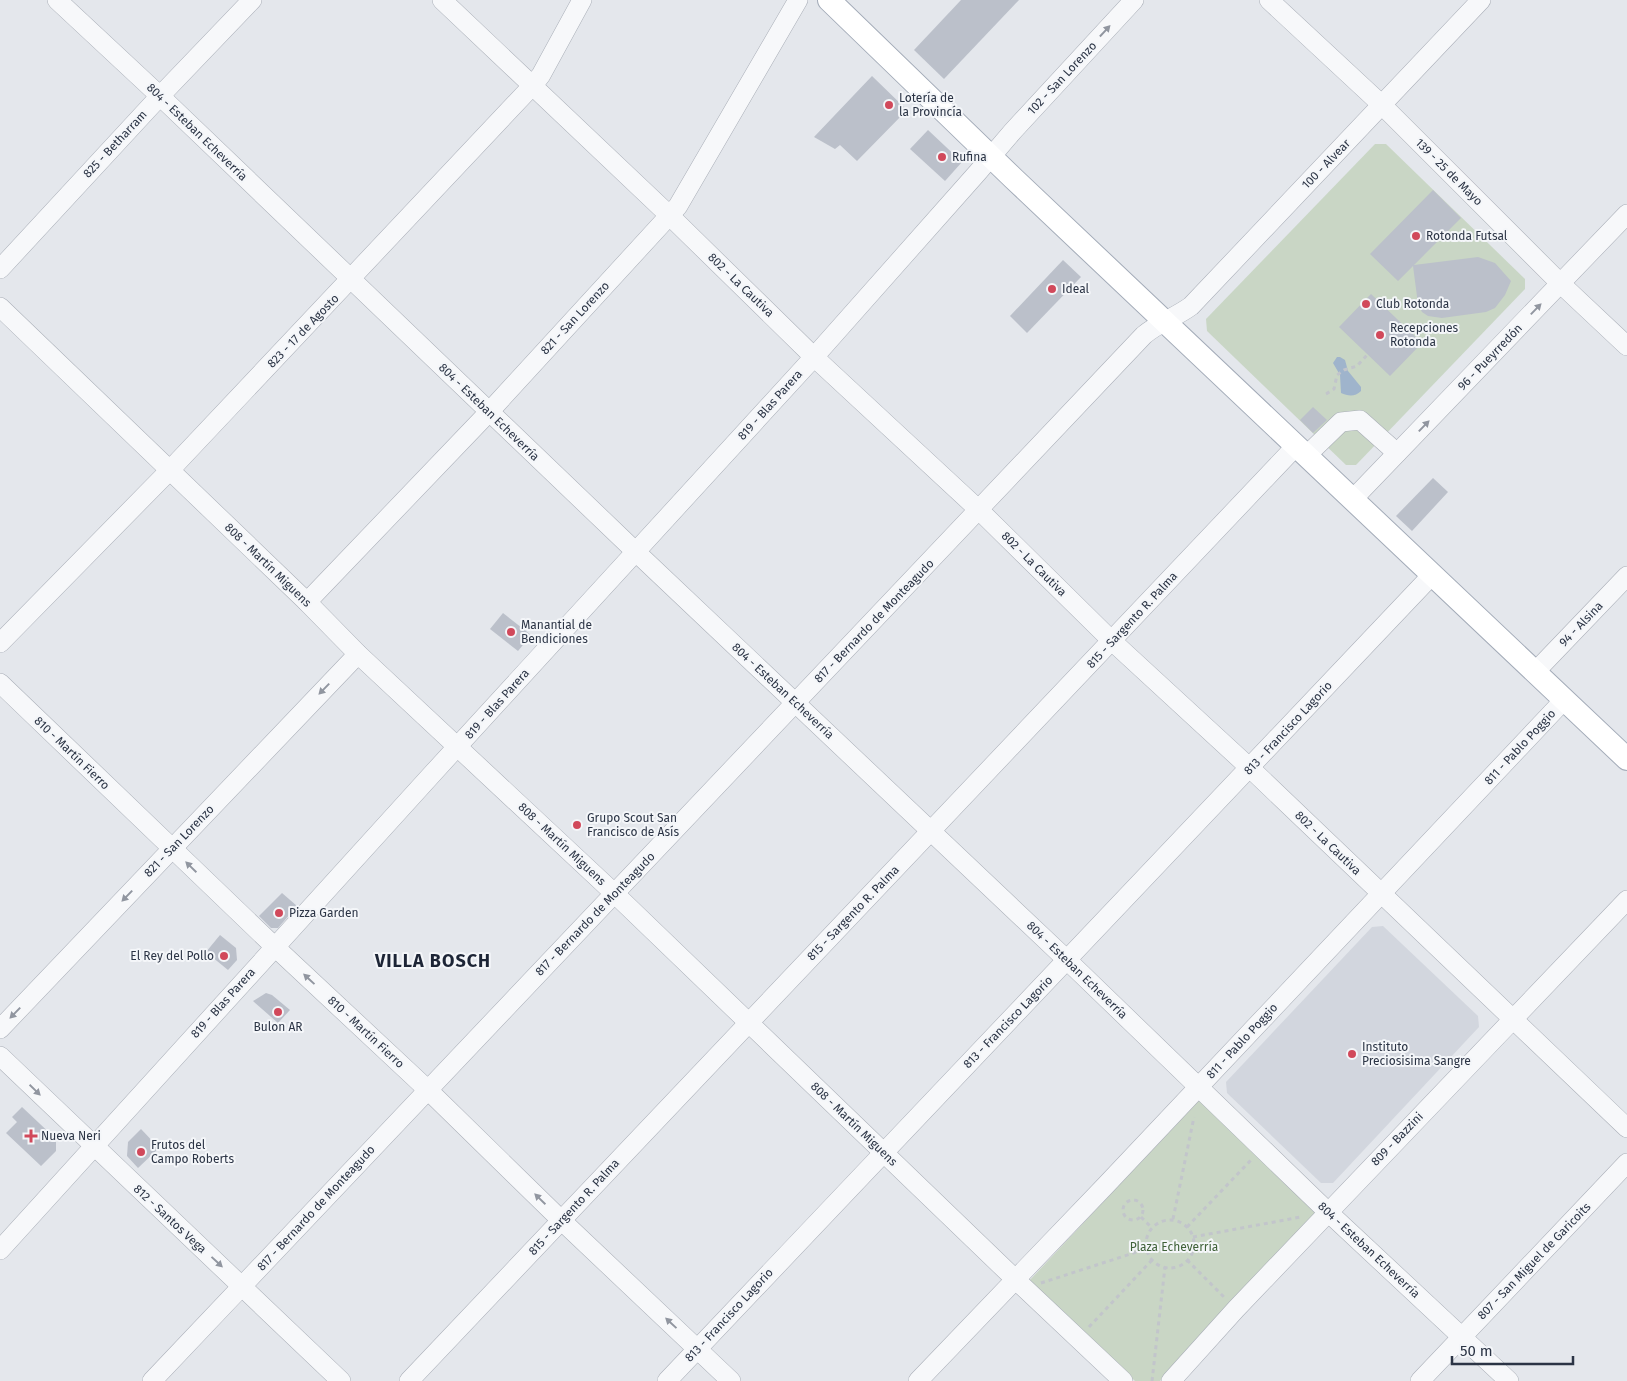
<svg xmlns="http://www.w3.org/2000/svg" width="1627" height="1381" font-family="'Fira Sans',sans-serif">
	<rect width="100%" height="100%" fill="#e4e7ec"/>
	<!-- built -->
	<polygon fill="#d2d6de" points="1383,926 1478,1016 1479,1027 1333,1183 1321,1183 1227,1093 1226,1082 1372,927"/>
	<!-- green -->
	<g fill="#c9d6c5">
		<polygon points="1375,144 1386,144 1525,279 1525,289 1356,465 1346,465 1207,331 1206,319"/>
		<polygon points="1199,1100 1319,1211 1160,1381 1135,1381 1028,1282"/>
	</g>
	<!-- water -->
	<path fill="#9fb4cc" d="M1337,357H1340L1345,360L1348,371L1361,387V391C1355,397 1348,396 1341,393L1340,375L1333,363Z"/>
	<!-- building -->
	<g fill="#bbc0ca">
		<polygon points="961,0 1019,0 944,79 914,50"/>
		<polygon points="872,76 907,110 857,161 840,145 835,149 814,137"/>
		<polygon points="928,130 962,162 945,181 910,149"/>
		<polygon points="1433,190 1461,218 1414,265 1478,257 1495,263 1511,281 1505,295 1495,308 1486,312 1442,318 1428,316 1422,312 1418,304 1413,266 1398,281 1370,254"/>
		<polygon points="1063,260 1081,277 1027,333 1010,316"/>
		<polygon points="1371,294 1422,343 1390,376 1339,327"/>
		<polygon points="1313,407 1327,420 1313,433 1300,420"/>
		<polygon points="1433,478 1448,492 1412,531 1396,516"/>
		<polygon points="503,613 531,635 518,651 490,629"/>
		<polygon points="282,893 297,906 278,928 271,928 259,916"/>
		<polygon points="220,935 236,948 237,960 228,970 206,952"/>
		<polygon points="266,993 272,995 290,1010 278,1023 253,1001"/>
		<polygon points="22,1107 56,1139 56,1151 41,1166 6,1133 17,1122 12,1117"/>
		<polygon points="141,1129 159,1148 138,1168 127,1156 128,1142"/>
	</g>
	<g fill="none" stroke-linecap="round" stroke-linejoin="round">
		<defs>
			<g id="minor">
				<polyline points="57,0 160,96 636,552 1067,960 1328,1212 1509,1381"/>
				<polyline points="442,0 670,216 814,357 979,510 1112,641 1250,768 1627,1128"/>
				<polyline points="1269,0 1382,105 1561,284 1627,346"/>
				<polyline points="0,269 160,96 252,0"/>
				<polyline points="0,307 307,602 358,654 615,894 1016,1280 1123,1381"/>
				<polyline points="1306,456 1341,422 1360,420 1397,453"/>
				<polyline points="1353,499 1627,214"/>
				<polyline points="307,602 489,412 678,206 798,0"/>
				<polyline points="0,643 170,470 533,85 541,75 582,0"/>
				<polyline points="1535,672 1627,576"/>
				<polyline points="0,683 275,947 428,1090 561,1220 731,1381"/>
				<polyline points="0,1029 358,654"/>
				<polyline points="0,1056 341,1381"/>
				<polyline points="0,1250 434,772 814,357 978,172 1013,131 1134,0"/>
				<path d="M152,1381L1144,335C1158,323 1176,317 1191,306L1481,0"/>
				<polyline points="409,1381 1296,446"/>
				<polyline points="667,1381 1432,575"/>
				<polyline points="918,1381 1106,1185 1564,700"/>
				<polyline points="1171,1381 1236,1309 1627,900"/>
				<polyline points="1420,1381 1627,1163"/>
			</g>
			<polyline id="major" points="829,0 1013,178 1627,759"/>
		</defs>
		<!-- minor casing -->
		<use href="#minor" stroke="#a9aeb7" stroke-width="20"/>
		<!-- major casing -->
		<use href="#major" stroke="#a3abb8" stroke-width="24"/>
		<!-- path -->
		<g stroke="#c2c5cb" stroke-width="3" stroke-dasharray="4 4" stroke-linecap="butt">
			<polyline points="1326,394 1334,389 1337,375 1344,370 1357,366 1368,354"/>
			<circle cx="1133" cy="1210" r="10"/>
			<polyline points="1141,1217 1151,1227"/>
			<polyline points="1173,1219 1194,1117"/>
			<circle cx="1170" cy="1244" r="24"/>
			<polyline points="1187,1227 1251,1160"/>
			<polyline points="1193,1237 1301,1217"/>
			<polyline points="1187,1260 1224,1297"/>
			<polyline points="1041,1283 1146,1249"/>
			<polyline points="1089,1327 1152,1260"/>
			<polyline points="1152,1381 1165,1267"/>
		</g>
		<!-- minor -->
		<use href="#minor" stroke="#f7f8fa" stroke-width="19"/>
		<!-- major -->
		<use href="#major" stroke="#fff" stroke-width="22"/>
	</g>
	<!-- one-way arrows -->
	<defs><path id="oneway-solid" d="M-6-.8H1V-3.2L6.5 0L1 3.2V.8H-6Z" transform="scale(1.25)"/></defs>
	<g fill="#9196a0">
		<use href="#oneway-solid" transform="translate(1105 31) rotate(-47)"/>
		<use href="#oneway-solid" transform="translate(1536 309) rotate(-46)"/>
		<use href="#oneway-solid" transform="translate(1424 426) rotate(-46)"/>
		<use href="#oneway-solid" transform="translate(324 689) rotate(134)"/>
		<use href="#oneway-solid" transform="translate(191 867) rotate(-136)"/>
		<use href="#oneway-solid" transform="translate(127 896) rotate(134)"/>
		<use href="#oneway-solid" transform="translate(309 979) rotate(-137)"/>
		<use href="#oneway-solid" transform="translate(15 1013) rotate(134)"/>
		<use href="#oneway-solid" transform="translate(35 1090) rotate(44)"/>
		<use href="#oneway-solid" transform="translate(540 1199) rotate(-136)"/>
		<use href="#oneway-solid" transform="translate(217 1262) rotate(43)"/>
		<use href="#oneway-solid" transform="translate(671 1323) rotate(-137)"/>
	</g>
	<!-- markers -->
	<g fill="#d1495b" stroke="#f4f6f9" stroke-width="2">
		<circle cx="889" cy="105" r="5"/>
		<circle cx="942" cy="157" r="5"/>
		<circle cx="1416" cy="236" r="5"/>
		<circle cx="1052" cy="289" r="5"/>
		<circle cx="1366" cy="304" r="5"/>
		<circle cx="1380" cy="335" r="5"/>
		<circle cx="511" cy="632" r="5"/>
		<circle cx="577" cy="825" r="5"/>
		<circle cx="279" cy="913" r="5"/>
		<circle cx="224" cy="956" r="5"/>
		<circle cx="278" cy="1012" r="5"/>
		<circle cx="1352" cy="1054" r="5"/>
		<path d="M28.5 1128.5h5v5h5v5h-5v5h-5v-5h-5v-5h5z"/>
		<circle cx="141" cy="1152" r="5"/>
	</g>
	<g text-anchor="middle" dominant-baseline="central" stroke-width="4" stroke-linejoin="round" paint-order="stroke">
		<!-- street labels -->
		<g font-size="12" fill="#2b3445" stroke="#f4f6f9">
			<text transform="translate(1062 78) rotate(-47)">102 - San Lorenzo</text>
			<text transform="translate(197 132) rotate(44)">804 - Esteban Echeverría</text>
			<text transform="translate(115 144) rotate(-47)">825 - Betharram</text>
			<text transform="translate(1326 164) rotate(-46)">100 - Alvear</text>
			<text transform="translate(1449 172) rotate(45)">139 - 25 de Mayo</text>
			<text transform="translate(741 285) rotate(44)">802 - La Cautiva</text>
			<text transform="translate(575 318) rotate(-47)">821 - San Lorenzo</text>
			<text transform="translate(303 331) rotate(-46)">823 - 17 de Agosto</text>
			<text transform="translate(1490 357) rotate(-46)">96 - Pueyrredón</text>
			<text transform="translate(770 405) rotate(-48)">819 - Blas Parera</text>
			<text transform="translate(489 412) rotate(44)">804 - Esteban Echeverría</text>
			<text transform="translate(1034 564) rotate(45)">802 - La Cautiva</text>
			<text transform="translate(268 565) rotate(44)">808 - Martín Miguens</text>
			<text transform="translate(1132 620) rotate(-47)">815 - Sargento R. Palma</text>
			<text transform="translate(874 621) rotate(-46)">817 - Bernardo de Monteagudo</text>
			<text transform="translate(1581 624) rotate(-46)">94 - Alsina</text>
			<text transform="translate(783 691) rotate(43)">804 - Esteban Echeverría</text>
			<text transform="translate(497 704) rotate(-48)">819 - Blas Parera</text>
			<text transform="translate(1288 728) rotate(-47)">813 - Francisco Lagorio</text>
			<text transform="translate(1520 747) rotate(-47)">811 - Pablo Poggio</text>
			<text transform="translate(72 753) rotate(44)">810 - Martín Fierro</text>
			<text transform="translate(179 841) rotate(-46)">821 - San Lorenzo</text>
			<text transform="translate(1328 843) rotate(44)">802 - La Cautiva</text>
			<text transform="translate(562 844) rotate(43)">808 - Martín Miguens</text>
			<text transform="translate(853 913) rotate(-46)">815 - Sargento R. Palma</text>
			<text transform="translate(595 914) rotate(-46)">817 - Bernardo de Monteagudo</text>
			<text transform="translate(1077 970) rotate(44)">804 - Esteban Echeverría</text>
			<text transform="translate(223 1003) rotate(-48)">819 - Blas Parera</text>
			<text transform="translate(1008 1022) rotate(-46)">813 - Francisco Lagorio</text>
			<text transform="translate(366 1032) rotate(43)">810 - Martín Fierro</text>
			<text transform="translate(1242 1041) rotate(-47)">811 - Pablo Poggio</text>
			<text transform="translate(854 1124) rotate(44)">808 - Martín Miguens</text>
			<text transform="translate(1397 1139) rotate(-46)">809 - Bazzini</text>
			<text transform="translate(574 1207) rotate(-47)">815 - Sargento R. Palma</text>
			<text transform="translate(316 1208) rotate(-47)">817 - Bernardo de Monteagudo</text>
			<text transform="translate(170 1219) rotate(43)">812 - Santos Vega</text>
			<text transform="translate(1369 1250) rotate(43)">804 - Esteban Echeverría</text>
			<text transform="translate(1534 1261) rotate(-46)">807 - San Miguel de Garicoits</text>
			<text transform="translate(729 1315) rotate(-47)">813 - Francisco Lagorio</text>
		</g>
		<!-- poi labels -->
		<g font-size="12" fill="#2b3445" stroke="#f4f6f9" text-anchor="start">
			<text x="899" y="98">Lotería de<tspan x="899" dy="14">la Provincía</tspan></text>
			<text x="952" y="157">Rufina</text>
			<text x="1426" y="236">Rotonda Futsal</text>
			<text x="1062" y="289">Ideal</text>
			<text x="1376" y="304">Club Rotonda</text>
			<text x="1390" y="328">Recepciones<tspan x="1390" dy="14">Rotonda</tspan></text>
			<text x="521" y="625">Manantial de<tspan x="521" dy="14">Bendiciones</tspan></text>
			<text x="587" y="818">Grupo Scout San<tspan x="587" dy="14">Francisco de Asís</tspan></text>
			<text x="289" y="913">Pizza Garden</text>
			<text x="214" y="956" text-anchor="end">El Rey del Pollo</text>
			<text x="278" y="1027" text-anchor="middle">Bulon AR</text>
			<text x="1362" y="1047">Instituto<tspan x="1362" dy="14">Preciosisima Sangre</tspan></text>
			<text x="41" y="1136">Nueva Neri</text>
			<text x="151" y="1145">Frutos del<tspan x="151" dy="14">Campo Roberts</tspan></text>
		</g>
		<!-- park labels -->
		<g font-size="12" fill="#3f6138" stroke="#f4f6f9">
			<text x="1174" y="1247">Plaza Echeverría</text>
		</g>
		<!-- district labels -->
		<g font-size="18" font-weight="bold" letter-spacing="1" fill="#1d2536" stroke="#f4f6f9">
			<text x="433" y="961">VILLA BOSCH</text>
		</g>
	</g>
	<!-- scale -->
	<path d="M1452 1356v8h121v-8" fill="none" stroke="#2b3445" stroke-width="2.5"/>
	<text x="1460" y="1356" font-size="15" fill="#2b3445" stroke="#f4f6f9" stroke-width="4" paint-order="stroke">50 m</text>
</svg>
